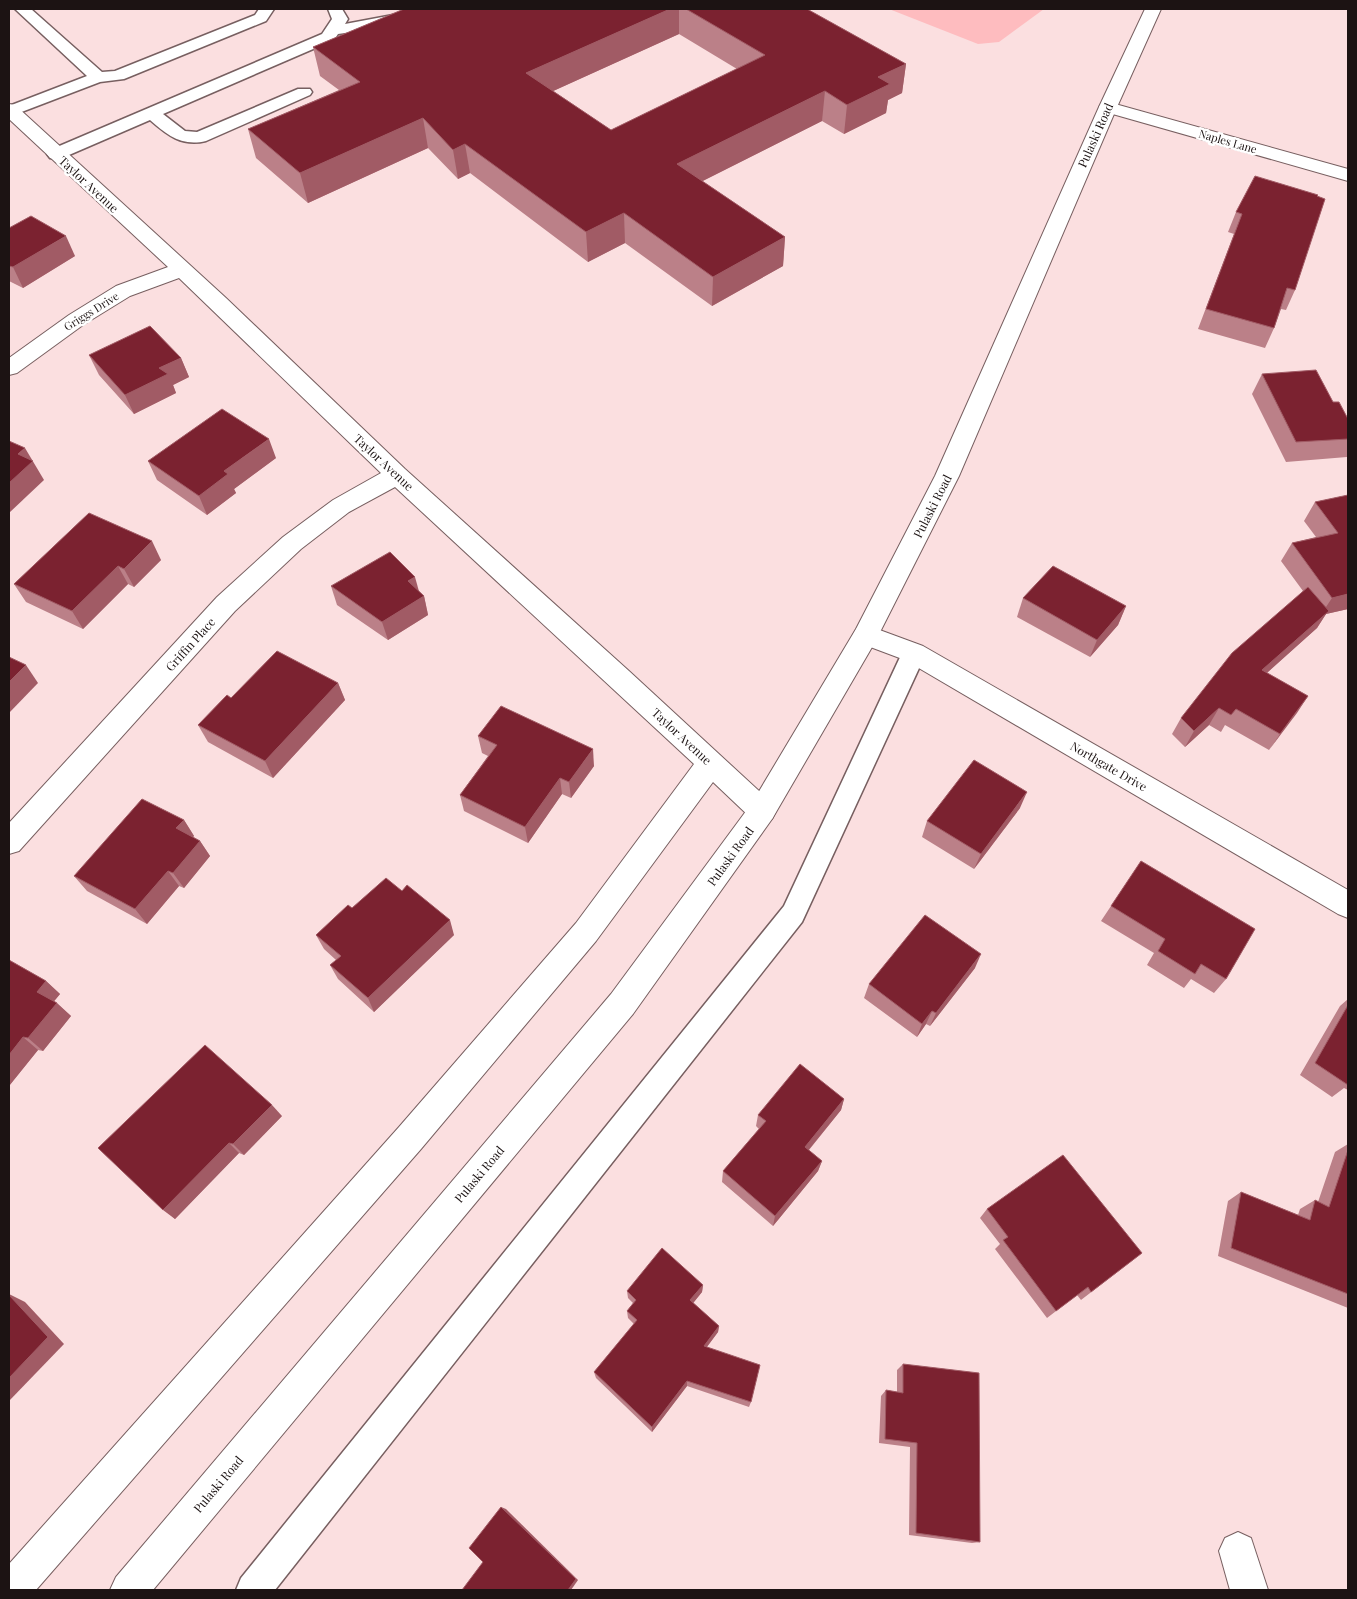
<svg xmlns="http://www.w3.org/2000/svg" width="1357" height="1599" font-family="'Playfair Display',serif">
	<rect width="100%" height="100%" fill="#fbdfe0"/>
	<!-- green -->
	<polygon fill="#febcbf" points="889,9 1044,9 999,42 978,44"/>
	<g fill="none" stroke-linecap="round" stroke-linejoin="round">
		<defs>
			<g id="service">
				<polygon points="15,9 31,9 102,72 115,71 255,15 259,9 274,9 266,21 124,79 100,82 11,116 9,115 9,106 87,76"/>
				<path d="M328,9H342L348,19L345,24L425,9H452L449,12L386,27L338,34L334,40L163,114L185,131L197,132L298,89H310L312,92L310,95L206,141C182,147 167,135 150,120L62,158L56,159L50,158L47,154L50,150L322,34L332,19Z"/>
				<polygon points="914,644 922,647 926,653 802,922 275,1590 236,1590 241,1578 784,906 902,653 906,647"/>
			</g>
			<g id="minor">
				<polygon points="1108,102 1348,169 1348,181 1102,111 1099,107 1102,103"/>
				<polygon points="9,104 15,105 226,298 405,469 629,671 772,803 776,811 772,819 762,823 752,819 713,782 596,941 421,1149 36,1590 9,1590 9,1564 399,1127 576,923 694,764 395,487 349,512 301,549 235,611 19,851 9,854 9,823 217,597 283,537 333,500 381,473 179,278 130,296 83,325 17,373 9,375 9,358 69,315 116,286 168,267 9,119"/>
				<polygon points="866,625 923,646 1348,890 1348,918 1338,914 905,660 857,642 853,635 857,628"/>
				<polygon points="1238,1532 1251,1538 1268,1590 1230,1590 1219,1551 1225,1538"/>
			</g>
			<polygon id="secondary" points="1145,9 1161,9 1117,107 959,476 875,642 772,819 633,1014 153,1590 110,1590 116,1577 611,994 752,803 856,629 935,476 1099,107"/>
		</defs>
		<!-- service casing -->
		<use href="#service" stroke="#775f60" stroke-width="3"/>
		<!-- minor casing -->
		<use href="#minor" stroke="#775f60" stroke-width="2"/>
		<!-- secondary casing -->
		<use href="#secondary" stroke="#775f60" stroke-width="2"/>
		<!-- service -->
		<use href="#service" fill="#fff" fill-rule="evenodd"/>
		<!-- minor -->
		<use href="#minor" fill="#fff" fill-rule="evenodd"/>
		<!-- secondary -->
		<use href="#secondary" fill="#fff" fill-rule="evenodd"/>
	</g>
	<!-- wall -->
	<g fill="#bb8088" fill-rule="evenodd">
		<path d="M404,9H807L906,64L902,93L888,100L886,113L844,134L822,121L702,181L785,237L783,266L712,306L625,243L588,262L470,173L458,179L428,148L308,203L256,158L248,129L339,90L320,76L313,47ZM679,34L737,69L611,130L553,91Z"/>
		<polygon points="1317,196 1295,290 1286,310 1281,309 1274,328 1265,348 1198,329 1234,234 1228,232 1236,212"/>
		<polygon points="9,228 75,256 23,288 9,281"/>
		<polygon points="89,355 181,358 189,377 173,385 176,393 134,414 99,375"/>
		<polygon points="1262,374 1333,402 1348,419 1348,456 1347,457 1286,462 1252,394"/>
		<polygon points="276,458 234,489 236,493 207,515 157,480 148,461"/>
		<polygon points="1348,495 1348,609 1326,614 1317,628 1267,673 1308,696 1269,750 1225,725 1221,732 1209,725 1185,747 1172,734 1181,718 1303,591 1281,561 1292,543 1316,537 1304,521 1315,502"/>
		<polygon points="89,513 161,560 134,587 128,584 83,629 26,602 14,584"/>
		<polygon points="331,586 419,592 424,596 428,615 388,640 337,605"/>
		<polygon points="1023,598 1126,606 1118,625 1090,657 1017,617"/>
		<polygon points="338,683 345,700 273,778 208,742 198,725 231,698"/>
		<polygon points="478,736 594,766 571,798 562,794 528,843 464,811 460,795 488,756 482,753"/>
		<polygon points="1020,808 974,869 922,837 927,821"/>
		<polygon points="184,820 194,836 193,837 200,841 210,856 184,888 179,886 147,924 87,891 74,876"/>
		<polygon points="1141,861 1226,979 1214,993 1191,979 1184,988 1147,965 1154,953 1101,921"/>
		<polygon points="352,908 454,935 374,1012 338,979 330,965 336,960 324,949 316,935"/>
		<polygon points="9,960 46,981 60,994 54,1001 71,1016 43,1051 38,1050 9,1086"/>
		<polygon points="975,968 930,1026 926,1024 917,1037 864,998 869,984"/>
		<polygon points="1348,999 1348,1090 1344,1088 1332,1097 1300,1075 1340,1006"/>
		<polygon points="844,1099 841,1110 809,1150 822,1161 818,1171 773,1226 722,1182 723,1171 759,1129 756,1126 758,1115"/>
		<polygon points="282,1116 244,1155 239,1153 175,1219 98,1148"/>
		<polygon points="1348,1144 1348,1308 1218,1256 1228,1201 1241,1192 1298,1215 1300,1209 1315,1200 1318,1202 1335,1152"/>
		<polygon points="987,1209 1142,1253 1081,1300 1077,1295 1047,1318 995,1249 1000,1244 980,1218"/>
		<polygon points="703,1285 702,1292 693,1303 719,1326 718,1332 707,1347 751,1402 749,1407 687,1386 652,1432 596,1378 594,1372 634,1324 628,1318 627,1311 633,1303 628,1298 627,1291"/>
		<polygon points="903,1364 980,1542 972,1543 909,1535 910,1447 879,1443 881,1396 886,1390 897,1392 897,1370"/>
	</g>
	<!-- shaded-wall -->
	<g fill="#a15b65">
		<polygon points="670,9 679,9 679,34 529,102 526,73"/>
		<polygon points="906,64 902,93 888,100 886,113 844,134 847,105 878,77"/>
		<polygon points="825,91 822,121 677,194 677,164"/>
		<polygon points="423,118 428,148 308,203 300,173"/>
		<polygon points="465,144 470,173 458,179 453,150"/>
		<polygon points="624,213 625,243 588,262 586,232"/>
		<polygon points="66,236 75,256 23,288 13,267"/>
		<polygon points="785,237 783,266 712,306 713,277"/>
		<polygon points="181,358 189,377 173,385 176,393 134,414 125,395 159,368"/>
		<polygon points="269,439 276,458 234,489 236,493 207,515 199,496 224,471"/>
		<polygon points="25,448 44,480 9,513 9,483 18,454"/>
		<polygon points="152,541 161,560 134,587 124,569"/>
		<polygon points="118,566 128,584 83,629 72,611"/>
		<polygon points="415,577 420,595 408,581"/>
		<polygon points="1348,594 1348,609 1326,614 1317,628 1251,687 1262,670 1320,616 1332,598"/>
		<polygon points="424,596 428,615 388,640 382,622"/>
		<polygon points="1126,606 1118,625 1090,657 1097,640"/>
		<polygon points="26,665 38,683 9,713 9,682"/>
		<polygon points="338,683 345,700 273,778 265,761"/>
		<polygon points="1308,696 1297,713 1269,750 1280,734"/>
		<polygon points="1219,708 1209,725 1185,747 1194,731"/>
		<polygon points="593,749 594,766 571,798 569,782"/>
		<polygon points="560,778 562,794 528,843 525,827"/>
		<polygon points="1027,792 1020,808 974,869 981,854"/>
		<polygon points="184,820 194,836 186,844 176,828"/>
		<polygon points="200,841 210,856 184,888 173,873"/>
		<polygon points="168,871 179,886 147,924 135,909"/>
		<polygon points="450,920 454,935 374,1012 368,998"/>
		<polygon points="981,954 975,968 930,1026 936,1013"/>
		<polygon points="46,981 60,994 51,1005 37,992"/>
		<polygon points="57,1003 71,1016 43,1051 28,1038"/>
		<polygon points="932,1011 926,1024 917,1037 922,1024"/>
		<polygon points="23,1037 38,1050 9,1086 9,1055"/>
		<polygon points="844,1099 841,1110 802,1158 805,1147"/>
		<polygon points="272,1105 282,1116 244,1155 233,1144"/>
		<polygon points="229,1143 239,1153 175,1219 163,1210"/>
		<polygon points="822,1161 818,1171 773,1226 775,1216"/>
		<polygon points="703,1285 702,1292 690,1307 690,1300"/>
		<polygon points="9,1294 25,1302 64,1344 9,1401"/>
		<polygon points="719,1326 718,1332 703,1352 704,1346"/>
		<polygon points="687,1381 687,1386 652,1432 652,1427"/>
		<polygon points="501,1507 506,1509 578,1580 571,1590 568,1590"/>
	</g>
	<!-- building -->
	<g fill="#7b2230" stroke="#a15b65">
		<polygon points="404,9 670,9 526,73 611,130 765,55 686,9 807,9 906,64 878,77 890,84 847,105 825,91 677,164 785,237 713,277 624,213 586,232 465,144 453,150 423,118 300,173 248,129 360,82 313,47"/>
		<polygon points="1255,176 1318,195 1317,196 1325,199 1295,290 1287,288 1274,328 1206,309 1242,214 1236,212"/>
		<polygon points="31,216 66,236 13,267 9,266 9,228"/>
		<polygon points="150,326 181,358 159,368 168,374 125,395 89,355"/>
		<polygon points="1316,370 1333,402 1339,402 1348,419 1348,439 1296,442 1262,374"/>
		<polygon points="222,409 269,439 224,471 228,474 199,496 148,461"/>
		<polygon points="9,441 25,448 18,454 33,461 9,483"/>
		<polygon points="1348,495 1348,594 1332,598 1292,543 1338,533 1315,502"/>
		<polygon points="89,513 152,541 124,569 118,566 72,611 14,584"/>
		<polygon points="390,552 415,577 408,581 424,596 382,622 331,586"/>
		<polygon points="1053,566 1126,606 1097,640 1023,598"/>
		<polygon points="1308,587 1329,611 1262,670 1308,696 1280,734 1236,709 1231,715 1219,708 1194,731 1181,718 1232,653"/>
		<polygon points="277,651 338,683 265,761 198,725 227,695 231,698"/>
		<polygon points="9,657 26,665 9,682"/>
		<polygon points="501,706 593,749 569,782 560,778 525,827 460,795 497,745 478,736"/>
		<polygon points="974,760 1027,792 981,854 927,821"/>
		<polygon points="142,799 184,820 176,828 200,841 173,873 168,871 135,909 74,876"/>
		<polygon points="1141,861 1255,929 1226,979 1201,964 1195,974 1158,951 1165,939 1111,906"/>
		<polygon points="386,878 402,891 407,885 450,920 368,998 330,965 341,956 316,935 348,905 352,908"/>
		<polygon points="925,915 981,954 936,1013 932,1011 922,1024 869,984"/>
		<polygon points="9,960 46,981 37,992 57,1003 28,1038 23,1037 9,1055"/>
		<polygon points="1348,1005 1348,1085 1315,1063"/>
		<polygon points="205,1045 272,1105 233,1144 229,1143 163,1210 98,1148"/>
		<polygon points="800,1064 844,1099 805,1147 822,1161 775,1216 723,1171 766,1121 758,1115"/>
		<polygon points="1348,1150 1348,1294 1231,1248 1241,1192 1310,1220 1315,1200 1329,1207"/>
		<polygon points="1063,1155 1142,1253 1091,1292 1088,1287 1056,1311 1003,1240 1008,1237 987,1209"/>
		<polygon points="662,1248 703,1285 690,1300 719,1326 704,1346 760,1365 751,1402 687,1381 652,1427 594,1372 637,1320 627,1311 636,1300 627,1291"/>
		<polygon points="9,1295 48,1337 9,1378"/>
		<polygon points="903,1364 979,1373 980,1542 916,1533 917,1443 885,1439 886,1390 903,1393"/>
		<polygon points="501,1507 576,1579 568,1590 462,1590 483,1562 469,1548"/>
	</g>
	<g text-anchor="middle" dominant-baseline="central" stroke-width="5" stroke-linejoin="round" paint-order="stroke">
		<!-- far-street labels -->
		<g font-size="11" fill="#1c1313" stroke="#fff">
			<text transform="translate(1228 141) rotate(16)">Naples Lane</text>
			<text transform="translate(91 311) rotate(-32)">Griggs Drive</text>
		</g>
		<!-- street labels -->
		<g font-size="12" fill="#1c1313" stroke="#fff">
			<text transform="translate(1095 135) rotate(-66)">Pulaski Road</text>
			<text transform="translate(89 184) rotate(43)">Taylor Avenue</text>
			<text transform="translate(384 462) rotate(43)">Taylor Avenue</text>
			<text transform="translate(932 506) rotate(-63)">Pulaski Road</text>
			<text transform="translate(190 644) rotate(-48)">Griffin Place</text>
			<text transform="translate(682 736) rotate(43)">Taylor Avenue</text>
			<text transform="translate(1109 766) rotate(30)">Northgate Drive</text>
			<text transform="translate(730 856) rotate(-54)">Pulaski Road</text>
			<text transform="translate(479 1174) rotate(-50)">Pulaski Road</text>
			<text transform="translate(218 1484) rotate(-50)">Pulaski Road</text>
		</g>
	</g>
	<!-- border -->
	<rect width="1357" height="1599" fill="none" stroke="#1c1313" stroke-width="20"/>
</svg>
